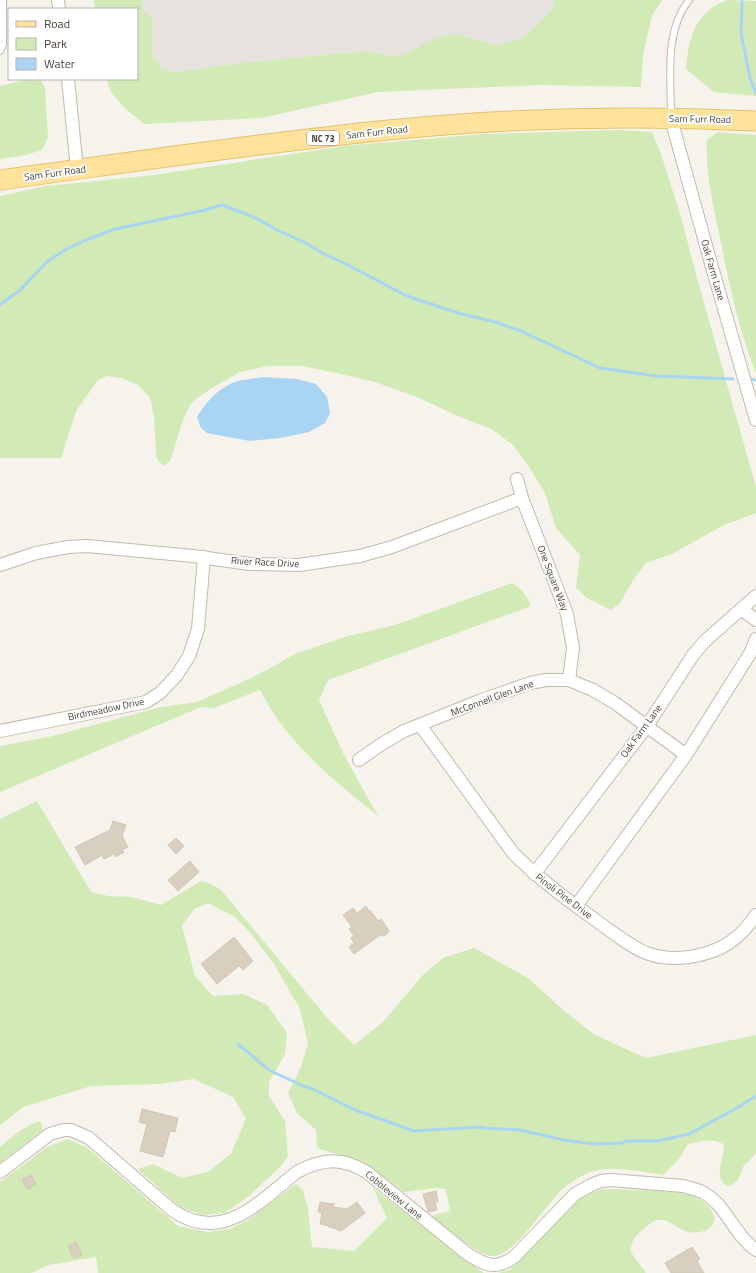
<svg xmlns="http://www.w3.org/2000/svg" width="756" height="1273" font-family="'Titillium Web',sans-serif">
	<rect width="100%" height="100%" fill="#f6f3ec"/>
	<!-- industrial -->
	<polygon fill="#e6e2dd" points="142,0 555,0 550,12 522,39 496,45 458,34 442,36 396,57 364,51 241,63 175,72 162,68 152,56 153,30 144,12"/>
	<!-- green -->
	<g fill="#d2eab5">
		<path d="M93,0H142L144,12L153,20L152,56L162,68L175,72L241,63L364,51L396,57L442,36L458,34L496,45L522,39L550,12L555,0H662L652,16L643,54L641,87L541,85L378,92L261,118L145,124C131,114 109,97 107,79H137V9H96Z"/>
		<path d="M727,0L756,1V96L714,92L686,69C688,47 691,26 708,11C713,6 721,3 727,0Z"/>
		<polygon points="29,79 41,81 45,87 48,137 42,150 26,155 0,159 0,86"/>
		<polygon points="619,130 652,132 661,154 681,217 697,278 756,487 756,513 724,525 672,554 646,563 633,580 620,603 611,610 587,598 576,588 580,555 556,528 545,493 529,467 513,445 493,430 451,413 419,398 375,382 336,373 302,366 267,366 240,372 212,388 192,402 184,417 170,461 164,466 159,462 156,455 154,417 150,397 138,385 121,378 107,376 98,380 76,411 61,458 0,458 0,196 46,186 154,175 344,146 483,134"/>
		<path d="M718,132L756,135V373C739,331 730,287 721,243C714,209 705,174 707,140Z"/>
		<path d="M512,583C522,589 527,595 531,606L328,680L319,700L343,753L378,816C340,786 301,754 274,714C269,707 265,698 260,690L214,708L201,707L0,792V746L53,736L161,707L197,702L251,678L276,665L295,654L348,636L395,625Z"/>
		<path d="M37,801L91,892L108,896L132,897L161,905L201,881L209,883L221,890L328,1019L354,1045L383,1022L423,975L443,958L474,948L528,978L563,1010L595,1035L646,1058L756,1035V1153L750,1160L744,1165L738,1180L732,1185L727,1186C712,1177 725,1158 724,1145C713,1137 701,1142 688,1144L679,1159L663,1175C640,1172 610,1164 588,1173C581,1176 567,1185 562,1189C547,1204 514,1255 494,1256C478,1257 444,1226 431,1216L450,1211L446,1189L436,1188L404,1192L365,1163L317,1148L316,1130L297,1113L288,1093L301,1067L308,1044L300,1009L274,964L249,931L235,917L208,903L194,909L182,926L195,976L213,996L243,994L267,1005L287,1033L285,1054L269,1082V1096L285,1121L288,1156L282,1165L249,1196L225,1213L202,1215L180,1207L138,1169L153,1164L182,1178L208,1172L231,1154L246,1118L233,1097L194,1079L158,1084L91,1086L23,1107L0,1125V819Z"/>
		<path d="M40,1121L43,1130L0,1163V1147C13,1136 24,1126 40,1121Z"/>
		<polygon points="68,1139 88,1148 178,1226 192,1229 208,1232 230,1229 248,1220 296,1184 303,1190 308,1209 312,1247 354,1251 387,1218 373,1188 484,1273 98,1273 96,1257 49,1265 31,1273 0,1273 0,1182 47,1147"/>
		<path d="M602,1189C622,1189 641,1190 661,1191C669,1192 677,1192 685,1194C696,1196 713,1205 714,1218C715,1223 711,1228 706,1230C683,1240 672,1217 657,1220C652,1221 637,1234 634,1239C632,1242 631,1247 630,1251L646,1273H498L510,1270L579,1198Z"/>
	</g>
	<!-- water -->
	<path fill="#a9d4f2" d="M263,377L297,379L316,384L327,397L330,413L325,423L309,432L280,438L250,441L207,433L201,428L197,417C206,402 220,386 238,381C246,379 255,379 263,377Z"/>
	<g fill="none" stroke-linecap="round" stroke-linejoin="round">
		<!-- stream -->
		<g stroke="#a9d4f2" stroke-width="3">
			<polyline points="742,1 741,33 750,78 756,93"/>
			<polyline points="0,305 20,290 48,261 68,248 86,240 115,229 201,211 222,205 254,217 279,231 304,242 326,255 344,263 407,296 458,313 495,322 521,331 600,368 657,376 733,379"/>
			<polyline points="750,379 756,380"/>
			<polyline points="238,1044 269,1070 303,1086 311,1088 355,1110 414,1131 480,1127 484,1128 520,1130 564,1140 594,1144 622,1143 625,1141 657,1141 689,1134 737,1108 756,1096"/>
		</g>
	</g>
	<!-- building -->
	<g fill="#d8cfc1" stroke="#d3c7b4">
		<polygon points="113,821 126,825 122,836 128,847 122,850 124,852 116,857 114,854 104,859 102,855 85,865 75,847 110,830"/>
		<polygon points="176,838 184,846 176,854 168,845"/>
		<polygon points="190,861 199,872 178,891 168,880"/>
		<polygon points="366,906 369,911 370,910 378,921 381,919 389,931 387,934 383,936 380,935 354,954 349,947 354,943 351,938 354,936 349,929 352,927 343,915 353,908 357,913"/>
		<polygon points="234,937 253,961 243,970 239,966 217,984 201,964"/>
		<polygon points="142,1109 178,1118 175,1132 170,1131 163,1157 140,1151 147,1124 139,1122"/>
		<polygon points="31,1175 36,1184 28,1190 22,1180"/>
		<polygon points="436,1191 438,1202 435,1202 437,1210 428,1212 423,1194"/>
		<polygon points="320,1202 334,1204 333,1207 347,1209 357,1202 365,1213 341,1231 337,1230 336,1229 329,1227 329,1226 320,1224 322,1213 318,1212"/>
		<polygon points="76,1242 82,1255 74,1259 68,1246"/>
		<polygon points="692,1247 700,1259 697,1261 704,1273 671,1273 665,1263"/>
	</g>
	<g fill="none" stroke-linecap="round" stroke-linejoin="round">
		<defs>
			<g id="service">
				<polyline points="0,51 3,45 3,0"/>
				<path d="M671,117C671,79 664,31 689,0"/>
			</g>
			<g id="minor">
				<polyline points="58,0 59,9"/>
				<polyline points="68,79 77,170"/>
				<polyline points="671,119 710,260 756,420"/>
				<polyline points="517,479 522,498 567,614 573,648 569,680"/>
				<polyline points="0,565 36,553 68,547 87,546 193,556 250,564 299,565 360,556 392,547 522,498"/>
				<polyline points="741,609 756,620"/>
				<path d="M420,725L513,853C537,877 563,897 590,916C607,928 631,948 649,954C677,963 716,956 738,936C745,930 751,922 756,915"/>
				<polyline points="0,731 146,702 160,693 177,675 189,656 198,629 204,557"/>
				<polyline points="359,760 380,745 404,731 479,701 530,683 546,680 569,680 593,690 615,703 686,755"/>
				<polyline points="534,874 647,726 693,655 705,641 756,596"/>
				<polyline points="576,906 686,755 751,652 756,639"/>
				<path d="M0,1172L50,1134L64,1130H71L89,1138L172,1210C222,1245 259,1202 297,1172C323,1158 343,1157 368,1173L465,1252C483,1264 495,1272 515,1256L575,1194L591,1185L601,1181L611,1180L683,1186C690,1188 697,1189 704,1193C726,1205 734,1235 756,1250"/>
			</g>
			<path id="primary" d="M0,180C126,163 252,144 379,131C504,118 630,115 756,121"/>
		</defs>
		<!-- service casing -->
		<use href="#service" stroke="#c2bbae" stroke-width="8"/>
		<!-- minor casing -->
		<use href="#minor" stroke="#c2bbae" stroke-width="14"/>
		<!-- primary casing -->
		<use href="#primary" stroke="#e6c16a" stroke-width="21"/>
		<!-- service -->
		<use href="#service" stroke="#fff" stroke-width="6"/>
		<!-- minor -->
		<use href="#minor" stroke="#fff" stroke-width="12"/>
		<!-- primary -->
		<use href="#primary" stroke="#ffe39c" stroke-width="19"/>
	</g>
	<g text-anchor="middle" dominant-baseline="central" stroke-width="3.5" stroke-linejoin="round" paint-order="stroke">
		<!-- shield labels -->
		<rect fill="#fff" stroke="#817c74" stroke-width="1" x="307" y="131" width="32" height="14" rx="3"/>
		<g font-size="9" font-weight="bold" fill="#4b4439">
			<text x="323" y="138">NC 73</text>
		</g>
		<!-- street labels -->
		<g font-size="10" fill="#4b4439" stroke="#fff">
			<text transform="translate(700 119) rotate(1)">Sam Furr Road</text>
			<text transform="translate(377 132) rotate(-6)">Sam Furr Road</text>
			<text transform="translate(55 173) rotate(-8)">Sam Furr Road</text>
			<text transform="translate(713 270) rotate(74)">Oak Farm Lane</text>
			<text transform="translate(265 562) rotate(3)">River Race Drive</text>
			<text transform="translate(553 578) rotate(69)">One Square Way</text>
			<text transform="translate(492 698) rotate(-20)">McConnell Glen Lane</text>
			<text transform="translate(106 709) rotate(-12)">Birdmeadow Drive</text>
			<text transform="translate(641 731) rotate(-54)">Oak Farm Lane</text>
			<text transform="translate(564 896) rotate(37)">Pinoli Pine Drive</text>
			<text transform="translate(394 1195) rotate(39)">Cobbleview Lane</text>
		</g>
	</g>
	<!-- legend -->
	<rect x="8" y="8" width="130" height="72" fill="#ffffff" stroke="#b7b4b0"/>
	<rect x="16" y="21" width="20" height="6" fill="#ffe39c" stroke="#b7b4b0"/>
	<text x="44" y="28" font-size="12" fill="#4b4439">Road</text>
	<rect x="16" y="38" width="20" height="12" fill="#d2eab5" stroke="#b7b4b0"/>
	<text x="44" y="48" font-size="12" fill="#4b4439">Park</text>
	<rect x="16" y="58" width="20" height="12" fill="#a9d4f2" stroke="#b7b4b0"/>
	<text x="44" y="68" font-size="12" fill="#4b4439">Water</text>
</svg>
